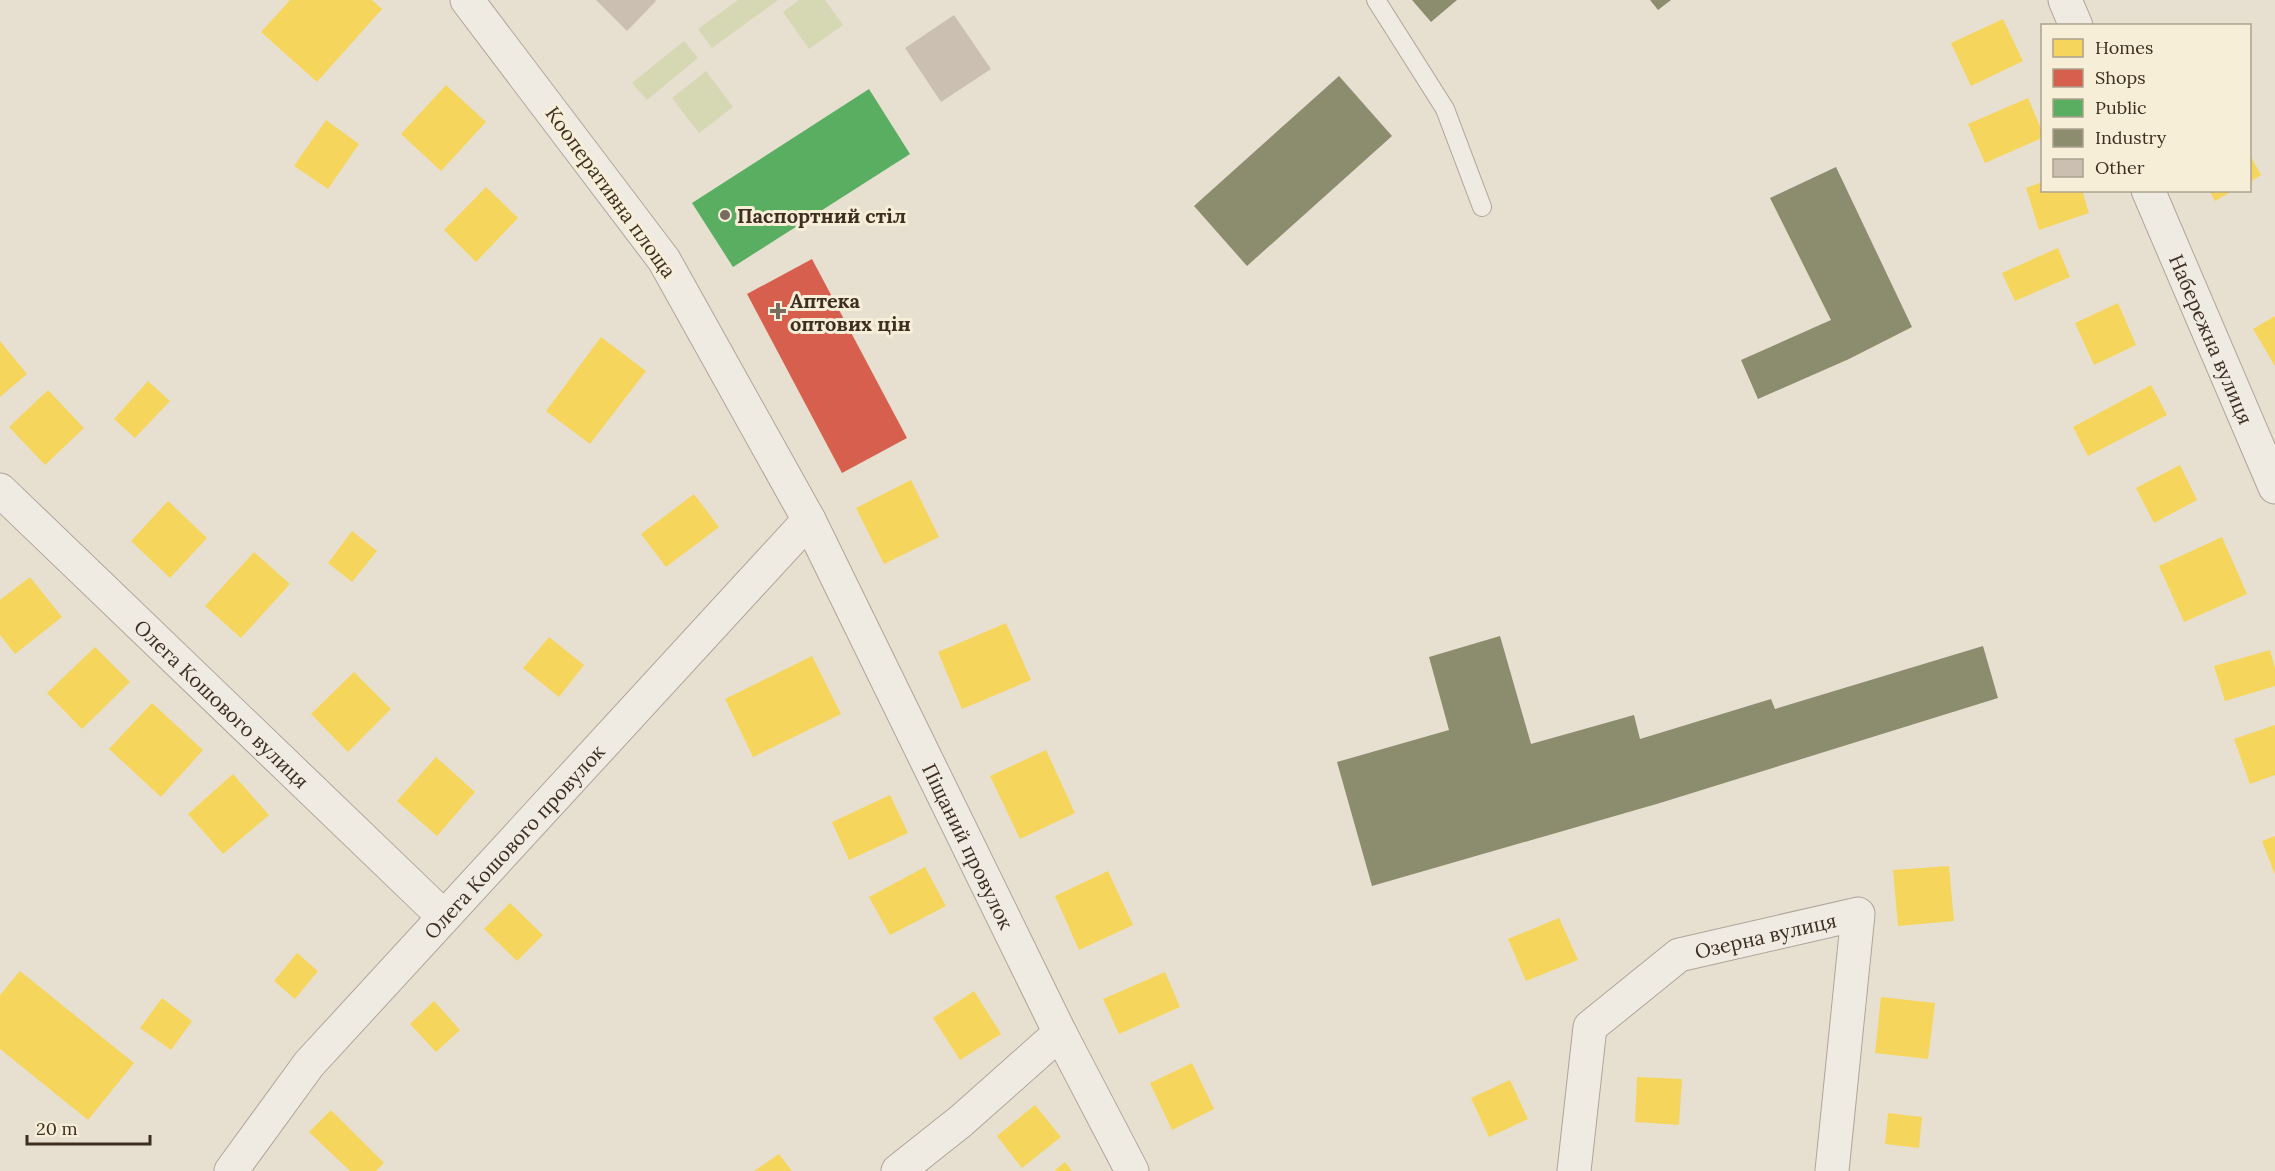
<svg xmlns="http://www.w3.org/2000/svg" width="2275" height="1171" font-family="Lora,serif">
	<rect width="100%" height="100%" fill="#e7e0d1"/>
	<!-- green -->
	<g fill="#d6d7b3">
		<polygon points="738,0 778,0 712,48 698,29"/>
		<polygon points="799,0 825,0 843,25 809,49 783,12"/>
		<polygon points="684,41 698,58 647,100 632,83"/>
		<polygon points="706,71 733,107 699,133 672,98"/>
	</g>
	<!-- homes -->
	<g fill="#f6d55c">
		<polygon points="290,0 372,0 382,9 317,82 261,32"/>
		<polygon points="2003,19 2023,61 1971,86 1951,43"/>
		<polygon points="446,85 486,122 441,171 401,134"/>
		<polygon points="2028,98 2042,131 2042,138 1985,163 1968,124"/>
		<polygon points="326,120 359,144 328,189 294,166"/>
		<polygon points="2250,155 2261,175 2250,182"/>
		<polygon points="2042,182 2042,190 2082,190 2089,213 2039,230 2026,188"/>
		<polygon points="486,187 518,218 476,262 444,230"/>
		<polygon points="2209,190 2234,190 2215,201"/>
		<polygon points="2058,248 2070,277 2015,301 2002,273"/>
		<polygon points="2118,303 2136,345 2094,365 2075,323"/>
		<polygon points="2275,316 2275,366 2253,329"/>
		<polygon points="601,337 646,371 590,444 546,411"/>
		<polygon points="0,341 27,374 0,397"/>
		<polygon points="148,381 170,401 135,438 114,419"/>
		<polygon points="2151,385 2167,415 2088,456 2073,427"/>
		<polygon points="48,390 84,428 45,465 9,427"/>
		<polygon points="2180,465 2197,500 2154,523 2136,488"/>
		<polygon points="911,480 939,537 884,564 856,508"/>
		<polygon points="694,494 719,527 666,567 641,534"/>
		<polygon points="168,501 207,538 170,578 131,541"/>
		<polygon points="352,531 377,551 352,582 328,563"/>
		<polygon points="2222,537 2247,594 2184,622 2159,566"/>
		<polygon points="254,552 290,584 241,638 205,606"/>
		<polygon points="30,577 62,617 15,654 0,635 0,600"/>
		<polygon points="1006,623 1031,680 962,709 938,652"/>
		<polygon points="549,637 584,665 559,697 523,668"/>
		<polygon points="95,647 130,682 82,729 47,693"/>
		<polygon points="2270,650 2275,668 2275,686 2225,701 2214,666"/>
		<polygon points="812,656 841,714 753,757 725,699"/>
		<polygon points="354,672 391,709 348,752 311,714"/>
		<polygon points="152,703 203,750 161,797 109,749"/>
		<polygon points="2275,725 2275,775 2250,784 2234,739"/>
		<polygon points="1046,750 1075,813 1020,839 990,776"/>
		<polygon points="436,757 475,792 437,836 397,801"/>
		<polygon points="233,774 269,815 223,854 188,814"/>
		<polygon points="890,795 908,833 849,860 832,822"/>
		<polygon points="2275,836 2275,875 2262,841"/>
		<polygon points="1949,866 1954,921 1898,926 1893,870"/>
		<polygon points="925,867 946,906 890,935 869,897"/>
		<polygon points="1108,871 1133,925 1079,950 1055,896"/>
		<polygon points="510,903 543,935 517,961 484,929"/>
		<polygon points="1559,918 1578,960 1526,981 1508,939"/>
		<polygon points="297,953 318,971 295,999 274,981"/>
		<polygon points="20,971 134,1063 88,1120 0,1049 0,995"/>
		<polygon points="1165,972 1180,1007 1119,1034 1103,999"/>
		<polygon points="974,991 1001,1034 960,1060 933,1018"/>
		<polygon points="1881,997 1935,1003 1928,1059 1875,1053"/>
		<polygon points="162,998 192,1021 171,1050 140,1028"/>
		<polygon points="434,1001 460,1030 436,1052 410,1024"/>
		<polygon points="1192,1063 1214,1109 1172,1130 1150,1083"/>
		<polygon points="1637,1077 1682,1079 1679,1125 1635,1122"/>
		<polygon points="1510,1080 1528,1119 1489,1137 1471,1098"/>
		<polygon points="1035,1105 1061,1137 1022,1168 997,1136"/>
		<polygon points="331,1110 384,1163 376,1171 350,1171 309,1132"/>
		<polygon points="1888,1113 1922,1117 1919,1148 1885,1144"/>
		<polygon points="779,1154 792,1171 754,1171"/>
		<polygon points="1065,1162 1072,1171 1054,1171"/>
	</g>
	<!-- shops -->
	<polygon fill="#d6604d" points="812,259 907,438 842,473 747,294"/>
	<!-- public -->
	<polygon fill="#5aae61" points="869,89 910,154 733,267 692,203"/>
	<!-- industry -->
	<g fill="#8c8c6e">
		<polygon points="1412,0 1457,0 1431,22"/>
		<polygon points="1650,0 1671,0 1658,10"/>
		<polygon points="1339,76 1392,136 1247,266 1194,206"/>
		<polygon points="1836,167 1912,327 1849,359 1758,399 1741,360 1831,320 1770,198"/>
		<polygon points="1500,636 1531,744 1634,715 1640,739 1771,699 1775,709 1983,646 1998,698 1660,803 1372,886 1337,762 1449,730 1429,657"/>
	</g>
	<!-- building -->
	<g fill="#cbbfb2">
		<polygon points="596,0 655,0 656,1 627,31"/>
		<polygon points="954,15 991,69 941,102 905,48"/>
	</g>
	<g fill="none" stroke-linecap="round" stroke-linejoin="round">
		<defs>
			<polyline id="service" points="1376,0 1445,109 1482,207"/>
			<g id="minor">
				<polyline points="2065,0 2076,26"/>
				<path id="s1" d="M2148,190L2275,487"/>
				<path id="s2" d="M0,490L443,916"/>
				<path id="s3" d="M809,520L1060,1033L1132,1171"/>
				<polyline points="898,1171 961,1121 1060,1033"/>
				<path id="s4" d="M1574,1171L1590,1027L1679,955L1858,914L1832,1171"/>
			</g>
			<g id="tertiary">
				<path id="s5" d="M231,1171L309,1064L809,520L664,260L467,0"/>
			</g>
		</defs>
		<!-- service casing -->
		<use href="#service" stroke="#ada599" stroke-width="20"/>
		<!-- minor casing -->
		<use href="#minor" stroke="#ada599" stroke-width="35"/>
		<!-- tertiary casing -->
		<use href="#tertiary" stroke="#ada599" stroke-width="35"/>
		<!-- service -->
		<use href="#service" stroke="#efebe3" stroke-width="18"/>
		<!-- minor -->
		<use href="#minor" stroke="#efebe3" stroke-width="33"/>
		<!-- tertiary -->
		<use href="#tertiary" stroke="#efebe3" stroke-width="33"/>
	</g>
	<!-- markers -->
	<g fill="#786c5e" stroke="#f7eed8" stroke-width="2">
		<circle cx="725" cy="215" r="6"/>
		<path d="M775 302h6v6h6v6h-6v6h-6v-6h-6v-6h6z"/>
	</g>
	<g text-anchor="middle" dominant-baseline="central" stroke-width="6" stroke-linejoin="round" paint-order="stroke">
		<!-- street labels -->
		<g font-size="20" fill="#3d2e20" stroke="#f7eed8">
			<text transform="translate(611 192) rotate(54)">Кооперативна площа</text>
			<text stroke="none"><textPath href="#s1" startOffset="162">Набережна вулиця</textPath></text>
			<text stroke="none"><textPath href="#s2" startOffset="308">Олега Кошового вулиця</textPath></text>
			<text stroke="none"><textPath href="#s5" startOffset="435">Олега Кошового провулок</textPath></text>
			<text stroke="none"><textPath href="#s3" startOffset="363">Піщаний провулок</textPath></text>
			<text stroke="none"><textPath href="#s4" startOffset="348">Озерна вулиця</textPath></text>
		</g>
		<!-- poi labels -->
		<g font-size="20" font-weight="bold" fill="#3d2e20" stroke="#f7eed8" text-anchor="start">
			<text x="737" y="215">Паспортний стіл</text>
			<text x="790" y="300">Аптека<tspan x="790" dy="23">оптових цін</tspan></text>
		</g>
	</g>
	<!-- legend -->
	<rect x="2041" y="24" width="210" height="168" fill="#f7eed8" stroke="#ada18e" stroke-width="1.5"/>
	<rect x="2053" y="39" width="30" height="18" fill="#f6d55c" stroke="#ada18e" stroke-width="1.5"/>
	<text x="2095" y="54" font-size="18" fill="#3d2e20">Homes</text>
	<rect x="2053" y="69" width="30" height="18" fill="#d6604d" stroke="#ada18e" stroke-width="1.5"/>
	<text x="2095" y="84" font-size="18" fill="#3d2e20">Shops</text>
	<rect x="2053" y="99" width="30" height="18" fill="#5aae61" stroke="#ada18e" stroke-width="1.5"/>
	<text x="2095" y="114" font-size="18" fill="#3d2e20">Public</text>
	<rect x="2053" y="129" width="30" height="18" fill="#8c8c6e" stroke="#ada18e" stroke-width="1.5"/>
	<text x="2095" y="144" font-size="18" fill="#3d2e20">Industry</text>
	<rect x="2053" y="159" width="30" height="18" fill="#cbbfb2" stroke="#ada18e" stroke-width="1.5"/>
	<text x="2095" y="174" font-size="18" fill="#3d2e20">Other</text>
	<!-- scale -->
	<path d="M27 1135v9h123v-9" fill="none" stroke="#3d2e20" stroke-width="3"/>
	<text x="36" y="1135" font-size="18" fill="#3d2e20" stroke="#f7eed8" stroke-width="4.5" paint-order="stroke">20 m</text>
</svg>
